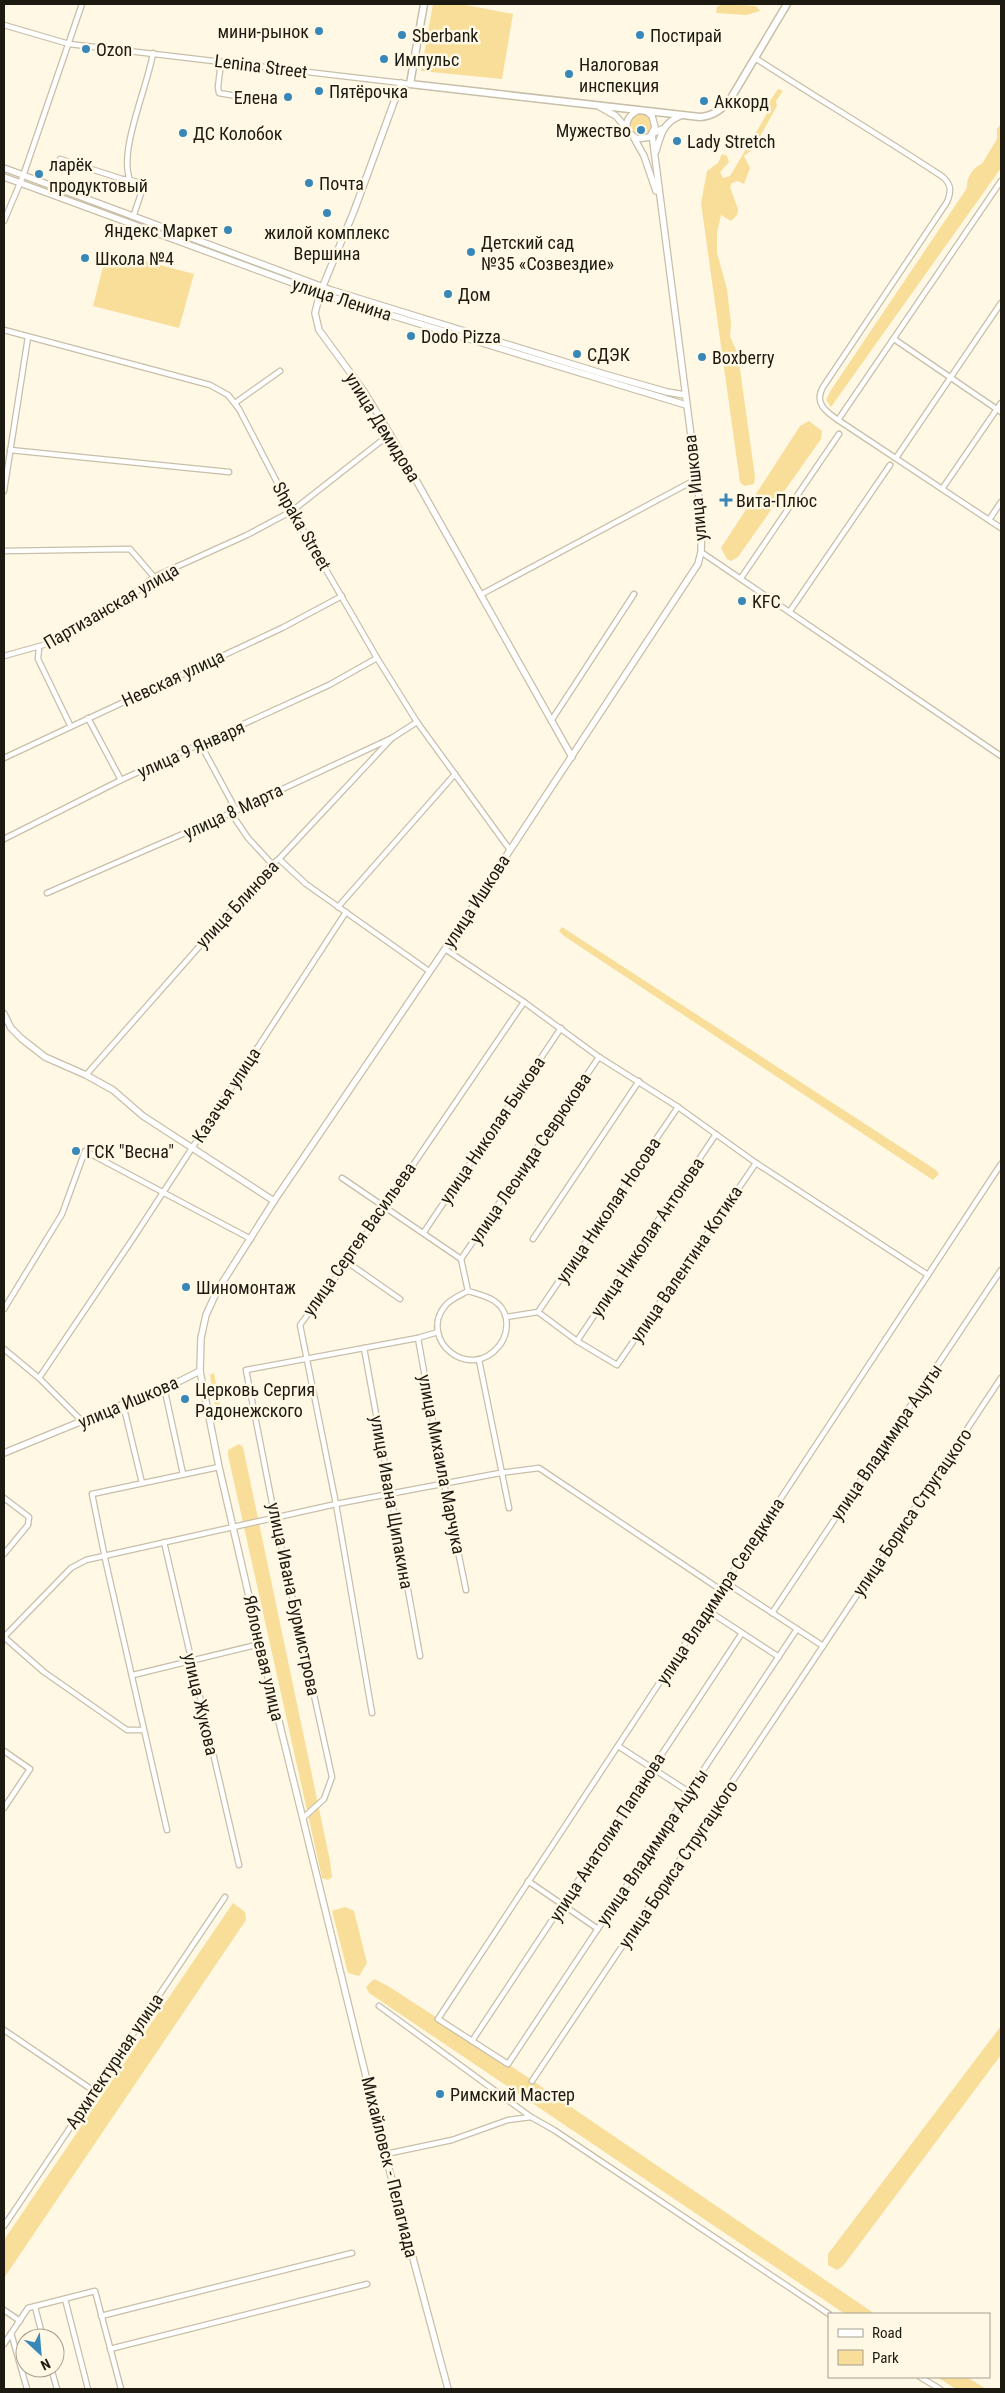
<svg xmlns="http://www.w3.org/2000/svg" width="1005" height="2393" font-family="'Roboto Condensed',sans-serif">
	<rect width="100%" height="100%" fill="#fff8e5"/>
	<!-- green -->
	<g fill="#f8de99">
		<polygon points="433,4 461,4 513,14 502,79 421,71"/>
		<polygon points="722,4 756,6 760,11 746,15 716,13 717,7"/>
		<polygon points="778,89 783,91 776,101 777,106 753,149 744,156 750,168 744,184 738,181 732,183 730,187 738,209 737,215 731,221 721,215 717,233 717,253 727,289 731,324 730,336 738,355 755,477 754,484 744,486 740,482 701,203 707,171 718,163 722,154 727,156 729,162 720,172 723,178 730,176 764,119 769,109 768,104"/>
		<circle cx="641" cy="125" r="11"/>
		<path d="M1001,124V168L831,407L826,400L831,390L967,188C966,178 973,167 982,164L997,139V129Z"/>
		<polygon points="29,182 30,182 314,286 312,288 29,184"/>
		<polygon points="107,251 194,274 179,328 93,306"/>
		<polygon points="329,293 680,399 680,400 329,294"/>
		<polygon points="809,421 822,431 821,439 738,557 731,561 727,559 721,548 800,426"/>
		<polygon points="562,927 936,1170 939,1174 933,1180 564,936 559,931"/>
		<polygon points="214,1373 221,1410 216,1411 210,1375"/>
		<polygon points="239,1444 243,1447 330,1861 332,1877 328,1880 322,1878 228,1455 228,1450"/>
		<polygon points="233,1903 245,1912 246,1920 4,2278 4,2240"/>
		<polygon points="345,1907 354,1911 367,1963 359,1976 348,1973 332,1911"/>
		<polygon points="374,1979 388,1986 508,2064 875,2314 845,2314 369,1993 366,1987"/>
		<polygon points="1001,2026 1001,2055 843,2266 837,2270 828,2265 828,2254"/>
		<polygon points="937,2377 967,2377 986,2389 956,2389"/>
	</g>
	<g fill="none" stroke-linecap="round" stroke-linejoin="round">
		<defs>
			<g id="minor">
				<polyline points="4,25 69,44 410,84"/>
				<path d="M755,58C817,98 881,136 943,177C952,185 951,192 947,202L823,387C814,403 825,411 838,420L1001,528"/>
				<polyline points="221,62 218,87 219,93 242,97"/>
				<polyline points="60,159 122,179 130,180"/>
				<path d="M133,217L143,188L140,183L130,180C118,151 148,86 153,53"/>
				<polyline points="4,221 23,176 82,4"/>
				<polyline points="4,330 210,385 228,395 239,409 292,511 377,658 417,722 510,850"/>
				<polyline points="894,339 1001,412"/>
				<polyline points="235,403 280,371"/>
				<polyline points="838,420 1001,181"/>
				<polyline points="10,450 229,472"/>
				<polyline points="896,458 1001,303"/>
				<polyline points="942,489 1001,403"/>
				<polyline points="4,491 28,337"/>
				<polyline points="989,520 1001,502"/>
				<polyline points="4,551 130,549 154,577"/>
				<polyline points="701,552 1001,756"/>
				<polyline points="741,578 839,434"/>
				<polyline points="480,595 691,482 695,477"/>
				<polyline points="790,611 890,465"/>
				<polyline points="39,648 38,659 70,725"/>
				<polyline points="4,656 47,644 130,597 154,577 247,535 292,511 390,434"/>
				<polyline points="88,718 121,780"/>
				<polyline points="551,721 634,594"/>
				<polyline points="201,745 236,810"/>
				<polyline points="4,758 282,628 342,596"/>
				<polyline points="231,813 248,838 272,864"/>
				<polyline points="4,839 121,780 329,685 377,658"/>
				<polyline points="279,859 306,884 429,971"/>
				<polyline points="47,893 231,813 392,738 417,722"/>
				<polyline points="338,907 455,774"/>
				<polyline points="445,949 524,1002 599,1057 678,1107 756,1163 928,1275"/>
				<polyline points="86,1075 272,864 279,859 392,738"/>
				<polyline points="342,1178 461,1259 468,1291"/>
				<polyline points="424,1232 561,1028"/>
				<polyline points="533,1239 639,1081"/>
				<polyline points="461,1259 599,1057"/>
				<polyline points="347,1262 400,1299"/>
				<path d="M468,1291C484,1296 502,1299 506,1318C508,1328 505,1339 499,1346C469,1383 418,1339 445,1306C450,1299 461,1295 468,1291Z"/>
				<polyline points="4,1309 62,1214 85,1151 251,1239"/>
				<polyline points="538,1312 678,1107"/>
				<polyline points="506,1317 538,1312 577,1341 617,1365 756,1163"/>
				<polyline points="418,1338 444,1483 466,1590"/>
				<polyline points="577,1341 716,1134"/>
				<polyline points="364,1348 420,1656"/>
				<polyline points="4,1349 39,1378 82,1421"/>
				<polyline points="479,1360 509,1508"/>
				<polyline points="39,1378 134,1237 346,912"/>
				<polyline points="164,1387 183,1474"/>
				<polyline points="123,1404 142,1483"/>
				<polyline points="4,1498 29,1517 28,1525 4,1554"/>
				<polyline points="164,1542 239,1865"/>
				<polyline points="725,1582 823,1646 1001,1378"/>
				<polyline points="707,1610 779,1657"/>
				<polyline points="772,1613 1001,1270"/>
				<polyline points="797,1629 508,2064 438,2019 1001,1164"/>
				<polyline points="4,1637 71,1568 86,1560 336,1504 500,1473 539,1468 721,1590"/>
				<polyline points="4,1637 44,1672 127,1730 143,1730"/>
				<polyline points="133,1675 260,1644"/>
				<polyline points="372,1713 336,1504 300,1325 347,1262 524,1002"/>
				<polyline points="618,1746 689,1792"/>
				<polyline points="4,1751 30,1769 4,1808"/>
				<polyline points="303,1818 324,1799 332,1777 275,1518 246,1370 418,1338 438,1332"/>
				<polyline points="167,1830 106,1563 92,1494 219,1467"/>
				<polyline points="528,1881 598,1929"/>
				<polyline points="379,2006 531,2117"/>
				<polyline points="4,2030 94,2091"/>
				<polyline points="472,2041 742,1633"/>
				<polyline points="532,2081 823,1646"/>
				<polyline points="386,2154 452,2140 508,2120 531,2117 554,2130 829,2314"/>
				<polyline points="4,2226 225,1897"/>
				<polyline points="65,2299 88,2389"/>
				<polyline points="35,2307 43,2338"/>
				<polyline points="4,2310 20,2321"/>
				<polyline points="101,2316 352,2253"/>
				<polyline points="11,2333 27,2389"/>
				<polyline points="4,2344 28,2308 95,2291 121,2389"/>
				<polyline points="110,2349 367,2284"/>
				<polyline points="51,2368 57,2389"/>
				<polyline points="920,2377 940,2389"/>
			</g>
			<g id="tertiary">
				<polyline points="401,83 354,211 320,293 315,313 319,330 363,390 390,434 572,757"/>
				<polyline points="600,107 616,116 627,129"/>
				<path d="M639,110C630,114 624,121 628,132L637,139L650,137L655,127L652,116L646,111"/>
				<polyline points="634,138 644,156 656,191"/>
				<path d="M656,151C661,134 663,123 680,116"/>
				<polyline points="4,168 331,290 604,374 667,392 685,395"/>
				<polyline points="4,177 328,296 686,405"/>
				<polyline points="4,1014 11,1028 22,1039 45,1057 86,1075 113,1090 143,1116 274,1201"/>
				<polyline points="4,1453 180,1381 200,1371"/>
				<polyline points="448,2389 384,2150 260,1644 219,1467 200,1371 201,1338 206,1315 217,1291 274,1201 445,949 698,564 701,552 702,521 652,134 662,129"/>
			</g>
			<path id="secondary" d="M424,4L410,84L700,117C714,116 723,109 731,98L787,4"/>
		</defs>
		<!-- minor casing -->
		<use href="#minor" stroke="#c8bfa9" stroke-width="7"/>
		<!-- tertiary casing -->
		<use href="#tertiary" stroke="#c8bfa9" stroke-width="8"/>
		<!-- secondary casing -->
		<use href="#secondary" stroke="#c8bfa9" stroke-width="9"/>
		<!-- minor -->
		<use href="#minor" stroke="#fff" stroke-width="4.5"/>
		<!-- tertiary -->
		<use href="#tertiary" stroke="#fff" stroke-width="5.5"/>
		<!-- secondary -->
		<use href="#secondary" stroke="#fff" stroke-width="6"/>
	</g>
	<!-- markers -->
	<g fill="#3887b9" stroke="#fff8e5" stroke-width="2">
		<circle cx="319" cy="31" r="5"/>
		<circle cx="402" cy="35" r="5"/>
		<circle cx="640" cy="35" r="5"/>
		<circle cx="86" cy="49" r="5"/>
		<circle cx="384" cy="59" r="5"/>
		<circle cx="569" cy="74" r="5"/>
		<circle cx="319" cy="91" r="5"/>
		<circle cx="288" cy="97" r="5"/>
		<circle cx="704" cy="101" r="5"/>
		<circle cx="641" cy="130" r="5"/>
		<circle cx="183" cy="133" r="5"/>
		<circle cx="677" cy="141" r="5"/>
		<circle cx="39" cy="174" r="5"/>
		<circle cx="309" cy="183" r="5"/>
		<circle cx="327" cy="213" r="5"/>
		<circle cx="228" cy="230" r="5"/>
		<circle cx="471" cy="252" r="5"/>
		<circle cx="85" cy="258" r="5"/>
		<circle cx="448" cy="294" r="5"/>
		<circle cx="411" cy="336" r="5"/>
		<circle cx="577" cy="354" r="5"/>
		<circle cx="702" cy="357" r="5"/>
		<path d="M723.5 492.5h5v5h5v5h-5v5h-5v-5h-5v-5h5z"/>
		<circle cx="742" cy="601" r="5"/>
		<circle cx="76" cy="1151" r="5"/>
		<circle cx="186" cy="1287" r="5"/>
		<circle cx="185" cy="1399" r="5"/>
		<circle cx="440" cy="2094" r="5"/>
	</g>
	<g text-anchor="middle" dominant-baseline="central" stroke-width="5" stroke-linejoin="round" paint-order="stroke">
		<!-- poi labels -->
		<g font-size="18" fill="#1d1a12" stroke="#fff8e5" text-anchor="start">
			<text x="309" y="31" text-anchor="end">мини-рынок</text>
			<text x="412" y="35">Sberbank</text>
			<text x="650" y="35">Постирай</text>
			<text x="96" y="49">Ozon</text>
			<text x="394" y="59">Импульс</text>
			<text x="579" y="64">Налоговая<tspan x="579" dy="21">инспекция</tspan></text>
			<text x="329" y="91">Пятёрочка</text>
			<text x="278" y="97" text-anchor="end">Елена</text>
			<text x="714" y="101">Аккорд</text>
			<text x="631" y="130" text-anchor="end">Мужество</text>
			<text x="193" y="133">ДС Колобок</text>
			<text x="687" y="141">Lady Stretch</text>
			<text x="49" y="164">ларёк<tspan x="49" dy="21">продуктовый</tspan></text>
			<text x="319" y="183">Почта</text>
			<text x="218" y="230" text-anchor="end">Яндекс Маркет</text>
			<text x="327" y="232" text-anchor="middle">жилой комплекс<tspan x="327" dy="21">Вершина</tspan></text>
			<text x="481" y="242">Детский сад<tspan x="481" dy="21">№35 «Созвездие»</tspan></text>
			<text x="95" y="258">Школа №4</text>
			<text x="458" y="294">Дом</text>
			<text x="421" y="336">Dodo Pizza</text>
			<text x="587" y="354">СДЭК</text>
			<text x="712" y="357">Boxberry</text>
			<text x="736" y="500">Вита-Плюс</text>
			<text x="752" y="601">KFC</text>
			<text x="86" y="1151">ГСК "Весна"</text>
			<text x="196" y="1287">Шиномонтаж</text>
			<text x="195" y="1389">Церковь Сергия<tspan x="195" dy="21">Радонежского</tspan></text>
			<text x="450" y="2094">Римский Мастер</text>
		</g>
		<!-- street labels -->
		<g font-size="18" fill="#1d1a12" stroke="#fff8e5">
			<text transform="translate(261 66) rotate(7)">Lenina Street</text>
			<text transform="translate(342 299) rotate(18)">улица Ленина</text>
			<text transform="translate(383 427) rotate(58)">улица Демидова</text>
			<text transform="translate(695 488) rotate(-96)">улица Ишкова</text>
			<text transform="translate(302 526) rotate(60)">Shpaka Street</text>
			<text transform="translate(111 606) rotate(-30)">Партизанская улица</text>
			<text transform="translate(173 678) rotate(-25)">Невская улица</text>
			<text transform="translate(191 749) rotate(-24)">улица 9 Января</text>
			<text transform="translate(233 811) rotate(-25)">улица 8 Марта</text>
			<text transform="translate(476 901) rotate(-57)">улица Ишкова</text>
			<text transform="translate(237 904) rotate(-47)">улица Блинова</text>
			<text transform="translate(226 1095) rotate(-57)">Казачья улица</text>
			<text transform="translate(492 1130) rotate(-56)">улица Николая Быкова</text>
			<text transform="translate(530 1158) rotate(-56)">улица Леонида Севрюкова</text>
			<text transform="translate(608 1210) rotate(-56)">улица Николая Носова</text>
			<text transform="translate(647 1237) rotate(-56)">улица Николая Антонова</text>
			<text transform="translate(359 1239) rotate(-55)">улица Сергея Васильева</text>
			<text transform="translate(686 1264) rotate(-56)">улица Валентина Котика</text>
			<text transform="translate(128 1402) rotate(-23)">улица Ишкова</text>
			<text transform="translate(886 1442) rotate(-56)">улица Владимира Ацуты</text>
			<text transform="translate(442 1464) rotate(79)">улица Михаила Марчука</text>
			<text transform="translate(392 1502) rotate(80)">улица Ивана Щипакина</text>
			<text transform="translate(912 1512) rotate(-56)">улица Бориса Стругацкого</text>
			<text transform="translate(720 1591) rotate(-57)">улица Владимира Селедкина</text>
			<text transform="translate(294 1599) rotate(78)">улица Ивана Бурмистрова</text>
			<text transform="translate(264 1658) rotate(77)">Яблоневая улица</text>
			<text transform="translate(201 1704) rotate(77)">улица Жукова</text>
			<text transform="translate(607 1837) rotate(-57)">улица Анатолия Папанова</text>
			<text transform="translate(652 1847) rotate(-56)">улица Владимира Ацуты</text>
			<text transform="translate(678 1864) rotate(-56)">улица Бориса Стругацкого</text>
			<text transform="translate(114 2061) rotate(-56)">Архитектурная улица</text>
			<text transform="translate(390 2167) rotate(76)">Михайловск - Пелагиада</text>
		</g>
	</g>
	<!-- border -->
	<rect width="1005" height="2393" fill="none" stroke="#1d1a12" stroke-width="10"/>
	<!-- legend -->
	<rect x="828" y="2313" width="162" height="65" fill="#fff8e5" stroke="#a59f91"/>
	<rect x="838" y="2329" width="25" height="8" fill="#ffffff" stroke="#a59f91"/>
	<text x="872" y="2338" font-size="15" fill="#1d1a12">Road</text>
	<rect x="838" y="2350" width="25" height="15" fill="#f8de99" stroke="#a59f91"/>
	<text x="872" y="2363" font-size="15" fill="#1d1a12">Park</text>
	<!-- north arrow -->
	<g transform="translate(40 2353) rotate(154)"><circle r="24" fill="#fff8e5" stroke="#a59f91"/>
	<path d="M0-4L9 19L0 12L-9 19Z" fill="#3887b9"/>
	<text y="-8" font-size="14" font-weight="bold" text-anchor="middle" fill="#1d1a12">N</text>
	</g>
</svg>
